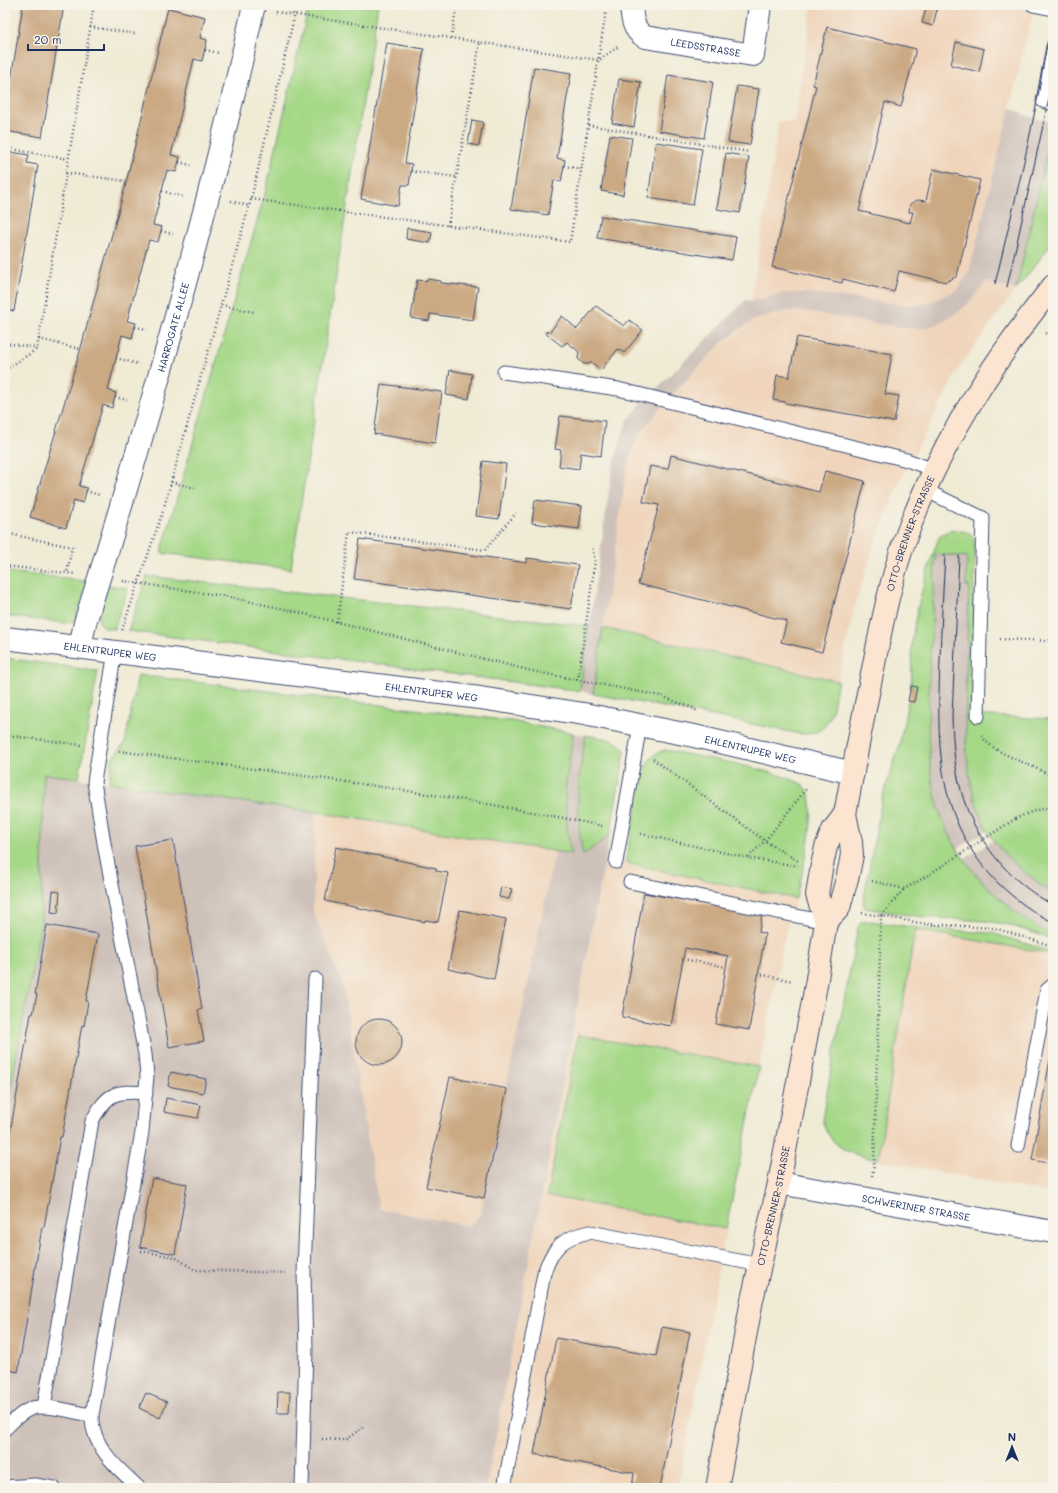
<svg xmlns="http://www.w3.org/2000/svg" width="1058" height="1493" font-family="Mali,sans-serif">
	<rect width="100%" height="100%" fill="#f7f3e8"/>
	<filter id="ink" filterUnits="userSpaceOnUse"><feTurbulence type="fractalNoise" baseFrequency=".025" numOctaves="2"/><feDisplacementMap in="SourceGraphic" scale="8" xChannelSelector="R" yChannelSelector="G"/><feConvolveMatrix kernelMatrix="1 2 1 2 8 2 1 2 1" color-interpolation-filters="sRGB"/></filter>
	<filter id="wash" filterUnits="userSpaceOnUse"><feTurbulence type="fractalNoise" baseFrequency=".012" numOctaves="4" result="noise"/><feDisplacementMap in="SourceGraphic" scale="16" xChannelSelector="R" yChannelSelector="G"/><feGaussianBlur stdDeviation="0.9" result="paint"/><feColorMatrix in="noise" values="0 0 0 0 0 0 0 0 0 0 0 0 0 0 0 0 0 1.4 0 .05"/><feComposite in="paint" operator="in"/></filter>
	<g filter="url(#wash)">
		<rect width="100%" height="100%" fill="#f0ebd5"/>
		<!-- built -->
		<g fill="#f0d5bc">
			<polygon points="812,5 1035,5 969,272 957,290 933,301 916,306 899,305 808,293 786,293 751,301 779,121 794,123"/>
			<polygon points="986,282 1016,290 960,366 897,488 875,542 855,605 838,681 603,628 627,468 638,435 672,395 723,343 754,320 787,311 809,312 896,327 970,302"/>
			<polygon points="316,812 555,851 480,1215 469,1226 379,1209 342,981 313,912"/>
			<polygon points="606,860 796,899 785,934 759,1067 578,1036 547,1196 726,1229 678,1488 486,1488"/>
			<polygon points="915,930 1053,954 1053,1194 878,1160"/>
		</g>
		<!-- industrial -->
		<g fill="#cec1b9">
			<polygon points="1010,107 1024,115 1053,122 1016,290 986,282 970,302 958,312 937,324 920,329 896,327 809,312 787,311 754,320 739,330 722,343 672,395 638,435 627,468 593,694 580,691 612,470 626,423 642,403 746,300 751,301 786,293 808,293 916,306 933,301 957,290 969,272"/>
			<polygon points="935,554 967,556 966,586 969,586 965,715 967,749 972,789 987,830 957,849 938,809 930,766 929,719"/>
			<polygon points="573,733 586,735 578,781 577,798 578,828 583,855 610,835 486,1488 5,1488 5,1118 41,923 44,774 316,812 313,912 342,981 379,1209 469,1226 480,1215 555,851 571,853 567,826 565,792"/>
			<polygon points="994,840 1019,867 1053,893 1053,934 1023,917 1003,902 975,875 964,859"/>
		</g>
		<!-- green -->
		<g fill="#a5d887" stroke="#608472">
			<polygon points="309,5 378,5 291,569 161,553 266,190"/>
			<polygon points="1053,125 1053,242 1016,290"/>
			<path d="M957,530C967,532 973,533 975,544L971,715L1053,719V893C1030,878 1000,854 987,830C963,784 965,731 966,681C967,649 968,618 969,586H966L967,557L936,554C934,565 935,576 934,587C933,613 931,638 930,663C927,755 921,824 994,893C1010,909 1031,926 1053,934V939L1009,925L985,921L921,917L865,908L863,903L882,798L899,747L908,701L916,687L911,686C913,671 910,657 912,642C916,606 927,571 939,537L949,531Z"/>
			<polygon points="5,572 66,578 88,582 76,617 73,622 65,623 5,616"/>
			<polygon points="147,576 589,626 580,691 128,631"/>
			<polygon points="107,585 128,588 114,629 105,628 99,622 99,616"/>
			<path d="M603,628L838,681C832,707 834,736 800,734L718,717L593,694Z"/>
			<polygon points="5,658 98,671 79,778 44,774 41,923 5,1118"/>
			<polygon points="138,675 511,721 573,733 565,792 567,826 571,854 316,812 161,791 109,782 112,758 125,743"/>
			<path d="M586,735C600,738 618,738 625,751L610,835L583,855C575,810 577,780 586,735Z"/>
			<path d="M665,750C689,755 793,772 806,788C821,806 801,876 796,899L625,863L644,769C650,759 653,753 665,750Z"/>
			<path d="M870,921L919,928L992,933L1053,952V954L915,930L878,1160C850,1154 830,1149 822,1119L858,927L861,922Z"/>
			<polygon points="578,1035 759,1067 726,1229 547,1196"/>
		</g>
		<g id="blocks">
			<!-- building -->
			<g fill="#cba983">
				<polygon points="23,5 64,5 42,137 5,131 5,118"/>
				<polygon points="927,5 938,5 933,26 922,23"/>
				<polygon points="168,8 205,17 200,38 207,40 202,61 194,59 171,155 180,157 176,172 167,170 153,225 162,227 158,242 149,240 127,321 136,323 132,338 122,335 108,390 116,393 112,408 103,405 79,486 87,488 83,503 74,500 66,528 30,517 80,351 125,187"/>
				<polygon points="827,27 916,49 901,107 885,102 859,211 910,223 913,212 909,212 910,204 918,200 926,201 933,169 980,180 957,276 946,282 899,271 894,292 843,279 842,283 772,267 816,86 813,85"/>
				<polygon points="956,42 984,49 979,72 951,65"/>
				<polygon points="387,43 424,49 405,163 412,164 409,185 402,185 398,206 361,199"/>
				<polygon points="534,67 571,73 557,158 565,160 561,182 554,180 548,215 511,209"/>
				<polygon points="668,75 713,82 704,138 659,131"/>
				<polygon points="619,79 641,82 634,127 612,123"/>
				<polygon points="737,86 759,89 750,145 728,142"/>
				<polygon points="472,120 483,122 479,146 468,144"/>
				<polygon points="610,135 632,138 623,195 601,191"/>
				<polygon points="656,142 702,149 693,205 648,198"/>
				<polygon points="10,152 29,155 27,163 38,165 14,311 5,309 5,159 9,160"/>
				<polygon points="726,153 749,157 740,213 717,209"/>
				<polygon points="601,216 736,237 732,260 597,238"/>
				<polygon points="407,228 432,232 430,243 406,239"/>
				<polygon points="427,279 441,281 441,283 478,287 473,320 430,314 429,321 411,318 417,280 426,281"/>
				<polygon points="596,306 624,326 629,320 643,330 624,353 618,349 601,370 591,362 589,364 584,364 578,359 579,352 567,342 562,346 545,333 547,331 549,333 562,316 577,329"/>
				<polygon points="797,337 892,354 885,394 899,396 894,422 785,403 785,402 773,400 777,375 789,377"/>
				<polygon points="450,370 472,374 469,399 446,395"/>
				<polygon points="381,384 442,392 435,443 374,434"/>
				<polygon points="560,416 605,421 601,456 581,453 579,469 559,466 561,450 555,449"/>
				<polygon points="671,455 819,492 825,471 865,481 822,652 781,642 787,621 638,584 659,505 643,502 650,466 668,469"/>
				<polygon points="483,461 506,464 499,519 476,516"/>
				<polygon points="535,500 582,506 579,529 532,523"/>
				<polygon points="360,539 527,563 527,558 578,565 571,609 354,579"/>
				<polygon points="1051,654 1053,654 1053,691 1050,690"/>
				<polygon points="911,686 917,687 914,702 908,701"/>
				<polygon points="173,840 202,1009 198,1010 204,1041 169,1047 135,846"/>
				<polygon points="336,847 436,868 436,871 448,873 438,922 425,920 425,922 325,901"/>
				<polygon points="501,887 512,889 509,899 499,897"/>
				<polygon points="53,891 60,892 58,913 51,912"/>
				<polygon points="644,893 762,914 759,932 765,934 749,1030 716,1024 728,956 685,948 671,1026 622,1017"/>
				<polygon points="460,910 506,919 494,979 448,969"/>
				<polygon points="47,925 98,934 86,1001 88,1001 84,1026 82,1025 62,1137 60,1137 44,1227 42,1227 18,1372 5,1369 5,1161 31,1014 33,1014 37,994 35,994"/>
				<circle cx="379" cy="1042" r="23"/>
				<polygon points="1051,1054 1053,1055 1053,1164 1032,1160"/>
				<polygon points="171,1072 206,1079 203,1093 168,1086"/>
				<polygon points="450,1077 507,1089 484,1198 426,1187"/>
				<polygon points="166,1098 201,1105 198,1118 164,1112"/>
				<polygon points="152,1178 187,1184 175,1254 140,1247"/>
				<polygon points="662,1327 690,1332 660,1488 632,1488 634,1473 534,1454 556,1338 656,1356"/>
				<polygon points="278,1392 290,1392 289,1413 277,1413"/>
				<polygon points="146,1393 167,1402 160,1418 139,1408"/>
			</g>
		</g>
	</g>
	<g filter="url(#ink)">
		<use href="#blocks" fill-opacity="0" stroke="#3b4b70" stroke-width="1"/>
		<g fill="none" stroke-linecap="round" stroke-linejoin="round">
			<defs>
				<g id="lane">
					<polyline points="1033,5 1053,9"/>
					<polyline points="1053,47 1043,101 1053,104"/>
					<polyline points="504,372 618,389 907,460 934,470"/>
					<polyline points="925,490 983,518 978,716"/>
					<polyline points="616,862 640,725"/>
					<polyline points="630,882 826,922"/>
					<polyline points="1018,1146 1047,990 1053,985"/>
					<path d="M44,1407L92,1121C107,1094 114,1090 146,1093"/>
					<path d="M92,1415C92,1421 92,1426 94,1431C100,1454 123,1473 139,1488"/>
					<path d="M5,1429C12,1422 20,1413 30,1409C45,1403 75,1413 92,1415L142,1132L147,1076L145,1054L105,849L94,782L115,651"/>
					<polyline points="5,1487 35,1485 54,1488"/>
					<polyline points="302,1488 306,1348 304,1273 315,979"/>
					<path d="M504,1488L544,1273C553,1247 563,1237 590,1232L760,1265"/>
				</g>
				<g id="street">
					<path id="s1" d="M631,5C632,19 633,30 645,37L753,55L760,5"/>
					<path id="s2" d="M5,638L480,698L584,714L694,736L853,773"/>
					<path id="s3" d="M80,647L85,623C149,419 208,214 254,5"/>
					<path id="s4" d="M779,1183L1053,1232"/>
				</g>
				<g id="secondary">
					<path id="s5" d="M826,922L839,908L848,875L852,855L851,842L845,814C854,765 863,717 873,669C882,623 891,578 907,534C940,444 993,361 1053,286"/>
					<path id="s6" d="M717,1488L752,1300L779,1183L816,985L826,922L817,895L821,870L826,847L833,830L845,814"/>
				</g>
			</defs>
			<!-- lane casing -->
			<use href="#lane" stroke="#3b4b70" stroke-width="15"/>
			<!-- street casing -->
			<use href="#street" stroke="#3b4b70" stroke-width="24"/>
			<!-- secondary casing -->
			<use href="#secondary" stroke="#3b4b70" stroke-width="24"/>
			<!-- path -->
			<g stroke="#3b4b70" stroke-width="2.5" stroke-dasharray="1 3" stroke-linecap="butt">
				<polyline points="276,12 599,60 619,46"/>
				<polyline points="90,27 136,34"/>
				<polyline points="451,38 457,5"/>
				<polyline points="205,50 219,53"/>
				<polyline points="588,125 749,152"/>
				<polyline points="5,148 68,159"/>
				<polyline points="179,162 191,165"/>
				<polyline points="564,166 582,169"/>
				<polyline points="411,171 456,177"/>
				<polyline points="66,173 126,181"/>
				<polyline points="162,191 184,197"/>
				<polyline points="251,199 570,242 606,11"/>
				<polyline points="231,201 249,206"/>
				<polyline points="448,226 480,42"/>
				<polyline points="161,231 173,234"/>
				<polyline points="221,305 254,312"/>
				<polyline points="135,327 147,329"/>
				<polyline points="1046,333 1050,336 1053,349"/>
				<polyline points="39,339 80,349"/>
				<polyline points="5,343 37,348"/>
				<polyline points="116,358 138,364"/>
				<polyline points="5,370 37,349 94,5"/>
				<polyline points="115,397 127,400"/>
				<polyline points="171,482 195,488"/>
				<polyline points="86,491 99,495"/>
				<polyline points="1051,520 1053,395"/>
				<polyline points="5,533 72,547 67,573"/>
				<polyline points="5,566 76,574"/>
				<polyline points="123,581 224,596 289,610 532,671 661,696 695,709 697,712"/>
				<polyline points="337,622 349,532 485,550 516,513"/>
				<polyline points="122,630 163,511 221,305 251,199 297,5"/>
				<polyline points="1000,639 1053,641"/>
				<polyline points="578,680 595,561 592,547"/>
				<polyline points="5,735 81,745"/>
				<path d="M982,736C991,753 1034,765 1053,777"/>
				<path d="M119,751C280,773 443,792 602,826"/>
				<polyline points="653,759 765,841 798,861"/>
				<path d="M1015,819C1028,813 1039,808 1053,808"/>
				<polyline points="641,834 748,858 798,866"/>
				<polyline points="748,857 765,841 807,788"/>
				<polyline points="872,881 904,889 917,882"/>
				<polyline points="862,913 881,916 904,889"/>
				<polyline points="683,959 726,967"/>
				<polyline points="758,974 793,981"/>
				<polyline points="872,1176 874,1165 881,916 926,924 994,928 1053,946"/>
				<polyline points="141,1251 175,1257 195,1270 285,1273"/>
				<polyline points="322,1439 345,1440 365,1426"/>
			</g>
			<!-- lane -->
			<use href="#lane" stroke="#fff" stroke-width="13"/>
			<!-- street -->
			<use href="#street" stroke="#fff" stroke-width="22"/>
			<!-- secondary -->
			<use href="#secondary" stroke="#fce5d0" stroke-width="22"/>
			<!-- tram -->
			<g stroke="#1b2f5e" stroke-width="1">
				<path d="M995,284C1009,225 1024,166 1036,106C1042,77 1045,48 1053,20"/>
				<polyline points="1007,287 1053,81"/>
				<path d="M945,555C943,590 941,625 940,661C937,744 935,820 999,884C1015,899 1033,913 1053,922"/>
				<path d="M959,556L952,717C953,742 954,766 961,790C973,838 1009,882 1053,905"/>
			</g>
			<!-- path-bridge -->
			<polyline stroke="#3b4b70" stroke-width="2.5" stroke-dasharray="1 3" stroke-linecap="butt" points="917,882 1015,819"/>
		</g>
	</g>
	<g text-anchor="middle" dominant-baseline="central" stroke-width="3.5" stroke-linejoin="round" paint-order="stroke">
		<!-- street labels -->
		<g font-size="10" fill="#1b2f5e" stroke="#f7f3e8">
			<text stroke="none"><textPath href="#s1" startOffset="98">LEEDSSTRASSE</textPath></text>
			<text stroke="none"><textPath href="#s3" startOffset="333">HARROGATE ALLEE</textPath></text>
			<text stroke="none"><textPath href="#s5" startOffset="404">OTTO-BRENNER-STRASSE</textPath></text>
			<text stroke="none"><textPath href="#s2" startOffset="106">EHLENTRUPER WEG</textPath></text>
			<text stroke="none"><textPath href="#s2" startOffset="430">EHLENTRUPER WEG</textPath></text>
			<text stroke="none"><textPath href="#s2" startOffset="754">EHLENTRUPER WEG</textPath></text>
			<text stroke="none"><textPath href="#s6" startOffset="288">OTTO-BRENNER-STRASSE</textPath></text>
			<text stroke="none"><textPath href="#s4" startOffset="139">SCHWERINER STRASSE</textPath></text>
		</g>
	</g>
	<!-- margin -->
	<rect width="1058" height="1493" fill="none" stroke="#f7f3e8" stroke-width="20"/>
	<!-- north arrow -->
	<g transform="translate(1012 1447)" stroke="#f7f3e8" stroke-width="3" paint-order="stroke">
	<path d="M0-3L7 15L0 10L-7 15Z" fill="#1b2f5e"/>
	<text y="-6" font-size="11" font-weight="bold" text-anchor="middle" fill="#1b2f5e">N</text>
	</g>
	<!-- scale -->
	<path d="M28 44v6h76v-6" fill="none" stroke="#1b2f5e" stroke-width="2"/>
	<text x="34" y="44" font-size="12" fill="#1b2f5e" stroke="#f7f3e8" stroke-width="3" paint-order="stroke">20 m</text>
</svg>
